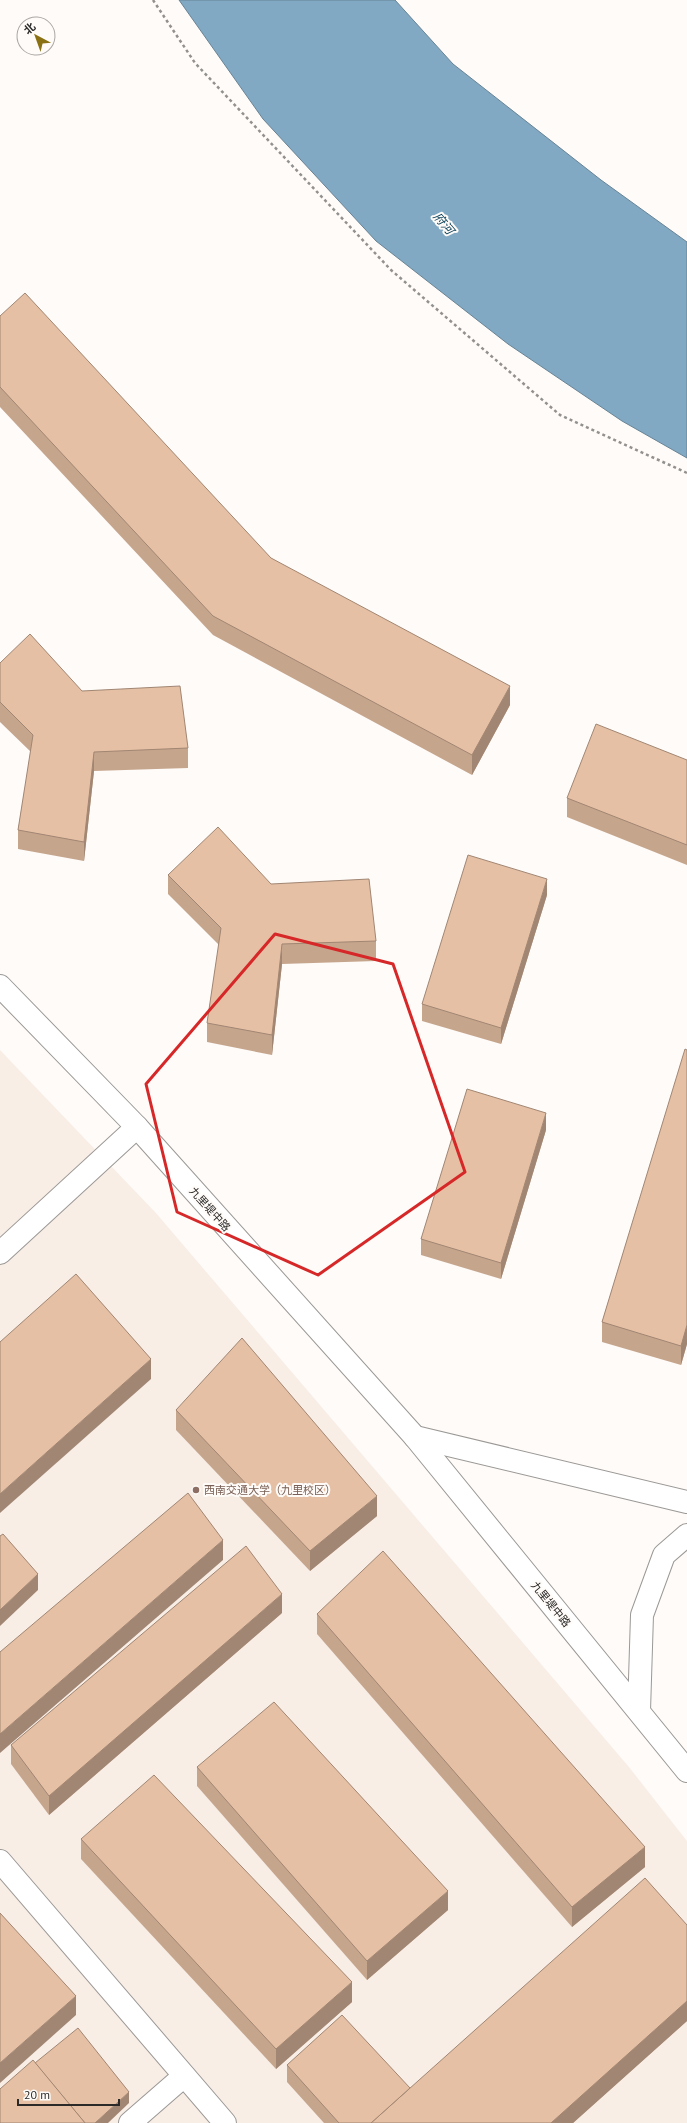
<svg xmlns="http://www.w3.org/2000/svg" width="687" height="2123" font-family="'PT Sans','Noto Sans SC',sans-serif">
	<rect width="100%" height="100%" fill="#fefbf8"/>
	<!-- built -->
	<polygon fill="#f8eee6" points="0,1050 156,1213 629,1767 687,1841 687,2123 0,2123"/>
	<!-- water -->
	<polygon fill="#81a9c3" stroke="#678395" points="179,0 395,0 453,64 601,180 687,242 687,458 622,421 508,344 376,241 263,119"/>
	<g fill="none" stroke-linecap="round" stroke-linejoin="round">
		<defs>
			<g id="street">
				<polyline points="0,1253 137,1127"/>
				<polyline points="415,1437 687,1502"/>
				<polyline points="639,1711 642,1615 664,1555 687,1535"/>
				<polyline points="0,1861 225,2123"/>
				<polyline points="130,2123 184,2076"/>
			</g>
			<polyline id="secondary" points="0,986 137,1127 415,1437 687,1771"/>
		</defs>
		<!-- street casing -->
		<use href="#street" stroke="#9b9896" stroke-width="24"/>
		<!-- secondary casing -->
		<use href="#secondary" stroke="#9b9896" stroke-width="24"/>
		<!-- path -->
		<polyline stroke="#93918f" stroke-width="2.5" stroke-dasharray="3 3" stroke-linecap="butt" points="153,0 195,63 391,270 560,415 687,473"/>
		<!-- street -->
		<use href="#street" stroke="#fff" stroke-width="22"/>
		<!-- secondary -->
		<use href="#secondary" stroke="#fff" stroke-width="22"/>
	</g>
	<!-- wall -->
	<g fill="#c6a58d">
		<polygon points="0,316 271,558 510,705 472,775 213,635 0,407"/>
		<polygon points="0,663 82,691 188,748 188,768 94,771 84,861 18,849 18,830 31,752 0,722"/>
		<polygon points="687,760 687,865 567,817 567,798"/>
		<polygon points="168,875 271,884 376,941 376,961 282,964 272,1055 207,1042 207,1023 219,945 168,894"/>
		<polygon points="547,895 501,1044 422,1021 422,1004"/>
		<polygon points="687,1050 687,1344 681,1365 602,1342 602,1322"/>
		<polygon points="546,1130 501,1279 421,1255 421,1239"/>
		<polygon points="176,1410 377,1516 310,1571 176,1430"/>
		<polygon points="282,1613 49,1815 11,1764 11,1745"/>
		<polygon points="317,1614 645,1867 572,1927 317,1634"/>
		<polygon points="197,1767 448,1910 367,1980 197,1786"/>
		<polygon points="81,1839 352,2002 276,2069 81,1859"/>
		<polygon points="687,1925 687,2021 573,2123 324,2123 287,2082 287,2065 410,2088"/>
	</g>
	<!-- shaded-wall -->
	<g fill="#a18673">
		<polygon points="510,686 510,705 472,775 472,755"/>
		<polygon points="94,752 94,771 84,861 84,842"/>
		<polygon points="547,879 547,895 501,1044 501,1028"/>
		<polygon points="282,944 282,964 272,1055 272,1035"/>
		<polygon points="546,1113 546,1130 501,1279 501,1263"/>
		<polygon points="687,1325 687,1344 681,1365 681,1346"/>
		<polygon points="151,1359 151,1379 0,1513 0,1494"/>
		<polygon points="377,1496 377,1516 310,1571 310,1551"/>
		<polygon points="223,1540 223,1560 0,1753 0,1734"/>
		<polygon points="38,1574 38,1590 0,1626 0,1610"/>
		<polygon points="282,1594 282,1613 49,1815 49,1796"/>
		<polygon points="645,1847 645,1867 572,1927 572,1907"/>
		<polygon points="448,1891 448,1910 367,1980 367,1961"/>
		<polygon points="352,1982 352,2002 276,2069 276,2049"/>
		<polygon points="76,1996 76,2015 0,2083 0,2063"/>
		<polygon points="687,2001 687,2021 573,2123 551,2123"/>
		<polygon points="129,2092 129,2103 108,2123 95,2123"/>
	</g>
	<!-- building -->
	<g fill="#e6c0a4" stroke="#a18673">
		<polygon points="25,293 271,558 510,686 472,755 213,616 0,387 0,316"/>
		<polygon points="30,634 82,691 180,686 188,748 94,752 84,842 18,830 33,735 0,702 0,663"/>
		<polygon points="596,724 687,760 687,845 567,798"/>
		<polygon points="218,827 271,884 369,879 376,941 282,944 272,1035 207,1023 221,928 168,875"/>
		<polygon points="468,855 547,879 501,1028 422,1004"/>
		<polygon points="685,1049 687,1050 687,1325 681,1346 602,1322"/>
		<polygon points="467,1089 546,1113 501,1263 421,1239"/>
		<polygon points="76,1274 151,1359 0,1494 0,1342"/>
		<polygon points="242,1338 377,1496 310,1551 176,1410"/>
		<polygon points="188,1493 223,1540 0,1734 0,1652"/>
		<polygon points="3,1534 38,1574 0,1610 0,1536"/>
		<polygon points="246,1546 282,1594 49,1796 11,1745"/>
		<polygon points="383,1551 645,1847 572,1907 317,1614"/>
		<polygon points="274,1702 448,1891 367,1961 197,1767"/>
		<polygon points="154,1775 352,1982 276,2049 81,1839"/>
		<polygon points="645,1878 687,1925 687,2001 551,2123 371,2123"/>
		<polygon points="0,1913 76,1996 0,2063"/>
		<polygon points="342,2015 410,2088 371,2123 339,2123 287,2065"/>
		<polygon points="78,2028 129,2092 95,2123 85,2123 35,2063"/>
		<polygon points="33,2060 85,2123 0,2123 0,2089"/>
	</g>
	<!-- marked area -->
	<path fill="none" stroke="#d62828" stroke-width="3" stroke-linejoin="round" d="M275,934L393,964L465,1172L318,1275L177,1212L146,1084Z"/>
	<!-- markers -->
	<circle fill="#8d6e63" stroke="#fefbf8" stroke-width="1.5" cx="196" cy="1490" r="4"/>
	<g text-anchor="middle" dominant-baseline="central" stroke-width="4" stroke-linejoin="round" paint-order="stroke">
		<!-- street labels -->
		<g font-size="11" fill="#2b2a29" stroke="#fefbf8">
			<text transform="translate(210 1209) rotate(48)">九里堤中路</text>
			<text transform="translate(551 1604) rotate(51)">九里堤中路</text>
		</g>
		<!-- education labels -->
		<g font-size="11" fill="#785e54" stroke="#fefbf8" text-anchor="start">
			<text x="204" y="1490">西南交通大学（九里校区）</text>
		</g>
		<!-- water labels -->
		<g font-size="12" font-style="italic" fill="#0a405a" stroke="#fefbf8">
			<text transform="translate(444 223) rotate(50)">府河</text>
		</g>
	</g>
	<!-- north arrow -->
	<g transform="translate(36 36) rotate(319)"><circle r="19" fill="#fefbf8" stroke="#aaa7a5"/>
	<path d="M0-3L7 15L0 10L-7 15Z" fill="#8a7113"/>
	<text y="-6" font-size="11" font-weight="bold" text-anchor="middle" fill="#2b2a29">北</text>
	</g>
	<!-- scale -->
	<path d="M18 2099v6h101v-6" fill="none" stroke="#2b2a29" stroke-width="2"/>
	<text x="24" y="2099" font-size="12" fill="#2b2a29" stroke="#fefbf8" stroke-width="3" paint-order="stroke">20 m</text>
</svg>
